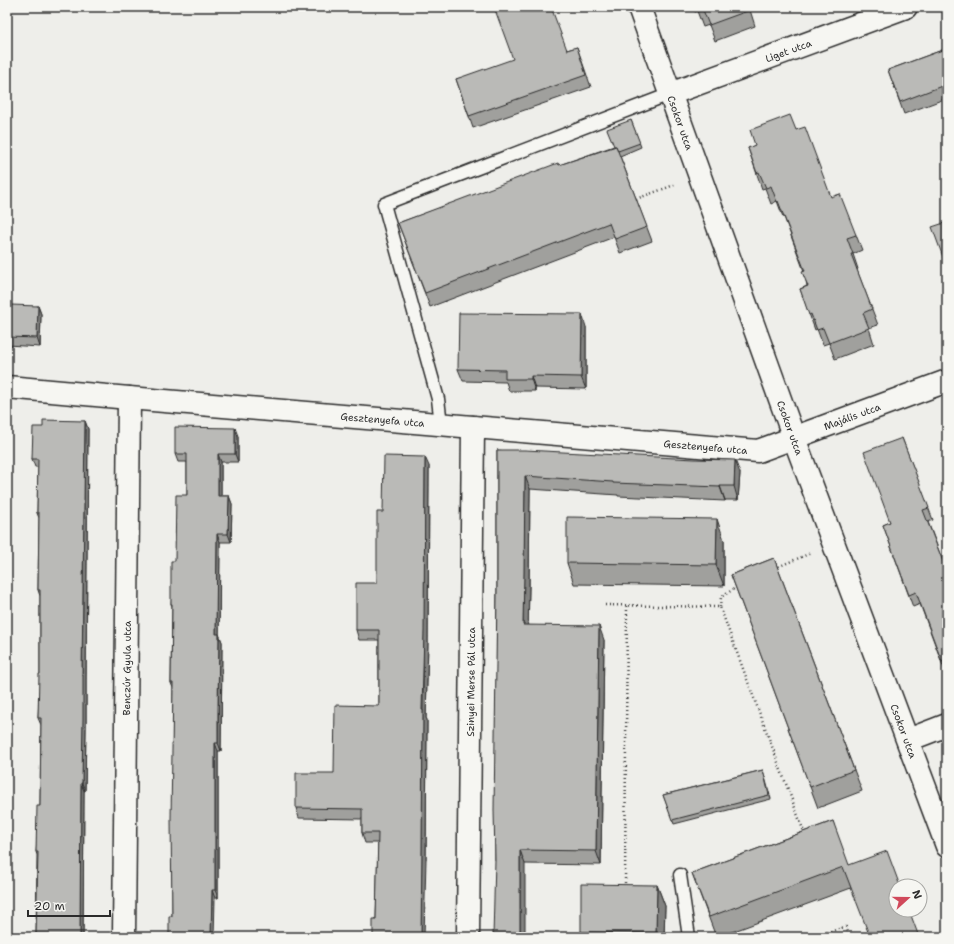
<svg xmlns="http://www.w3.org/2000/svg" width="954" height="944" font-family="'Shantell Sans',sans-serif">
	<rect width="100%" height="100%" fill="#eeeeea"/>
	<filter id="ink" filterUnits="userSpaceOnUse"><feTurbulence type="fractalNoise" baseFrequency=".025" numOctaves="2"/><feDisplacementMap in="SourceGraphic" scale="8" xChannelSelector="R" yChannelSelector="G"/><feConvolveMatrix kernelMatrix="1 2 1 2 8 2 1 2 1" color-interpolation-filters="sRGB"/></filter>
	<g filter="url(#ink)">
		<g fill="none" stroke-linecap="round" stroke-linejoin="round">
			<defs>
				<g id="lane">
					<polyline points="441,424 438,399 384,204 670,94"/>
					<polyline points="680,875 689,937"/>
				</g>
				<g id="street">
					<path id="s1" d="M639,7L794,438L947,846"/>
					<path id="s2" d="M670,94L906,7"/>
					<path id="s3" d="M7,387L129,398L758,451L947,381"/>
					<polyline points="908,740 947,725"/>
					<path id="s4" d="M124,937L129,398"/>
					<path id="s5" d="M468,937L473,427"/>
				</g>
			</defs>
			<!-- lane casing -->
			<use href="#lane" stroke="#2b2b2b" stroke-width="15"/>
			<!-- street casing -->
			<use href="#street" stroke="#2b2b2b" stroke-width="25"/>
			<!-- path -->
			<g stroke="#2b2b2b" stroke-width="2.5" stroke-dasharray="1 3" stroke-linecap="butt">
				<polyline points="636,199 677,184"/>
				<polyline points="775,568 811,553"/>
				<polyline points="605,605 720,607 804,832"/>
				<polyline points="720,607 721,597 737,587"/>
				<polyline points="625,883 627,605"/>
				<polyline points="811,937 846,927 850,937"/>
			</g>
			<!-- lane -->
			<use href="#lane" stroke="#f6f6f2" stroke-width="12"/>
			<!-- street -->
			<use href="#street" stroke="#f6f6f2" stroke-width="22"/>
		</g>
		<!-- wall -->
		<g fill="#a0a09d" stroke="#2b2b2b">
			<polygon points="693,7 757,7 750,10 755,26 715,41 709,25 703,27 697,11 695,12"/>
			<polygon points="947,41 947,98 904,114 888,70 945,49"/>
			<polygon points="577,47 591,87 473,128 456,79 567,50"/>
			<polygon points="631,120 641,147 620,156 652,241 620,253 614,237 430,307 398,223 559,165 614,146"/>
			<polygon points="796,130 831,197 856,235 862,250 853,254 858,269 857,270 878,325 869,328 874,344 835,359 829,343 823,345 817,329 815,330 800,289 807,286 804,271 784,217 783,217 777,201 771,204 765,188 762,189 748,148"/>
			<polygon points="38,306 41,314 40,347 7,345 7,312 10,312"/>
			<polygon points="586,327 586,389 535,388 535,391 509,391 506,382 463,381 458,369"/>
			<polygon points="85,421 88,429 86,681 86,726 85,791 84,791 83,937 36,937 37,855 36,852 40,806 41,725 38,718 40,674 40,596 38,590 39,518 37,513 38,467 35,467 32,459 43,427"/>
			<polygon points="238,436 238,462 221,462 221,496 229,496 232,504 231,542 220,542 219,634 222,642 221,751 218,751 218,898 215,898 172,916 173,688 171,683 172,606 171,604 175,561 187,495 187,462 178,462 175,454"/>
			<polygon points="902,438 933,520 928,522 947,572 947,674 946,674 920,604 913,607 883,525 890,522"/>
			<polygon points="497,450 740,473 738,500 725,500 725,501 618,496 618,495 530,489 529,586 528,625 604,640 601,865 525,864 495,860 497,592"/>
			<polygon points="429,466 428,641 426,718 427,720 426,859 376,919 378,843 365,843 362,833 362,819 299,818 296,808 334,773 379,706 379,640 359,640 356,630 377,583 383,512"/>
			<polygon points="724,540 724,586 574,584 567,563"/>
			<polygon points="774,558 862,791 818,808 731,575"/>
			<polygon points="763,770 771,799 674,824 663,795"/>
			<polygon points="833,821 851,888 718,937 716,937 692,873"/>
			<polygon points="657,885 665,906 664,937 582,937 581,932"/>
		</g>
		<!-- shaded-wall -->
		<g fill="#828280" stroke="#2b2b2b">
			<polygon points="38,306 41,314 40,347 37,338"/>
			<polygon points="582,314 586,327 586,389 581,377"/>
			<polygon points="531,376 535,388 535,391 531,379"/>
			<polygon points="85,421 88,429 86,681 86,726 85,791 82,783 82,675"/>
			<polygon points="235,428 238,436 238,462 235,454"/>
			<polygon points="218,454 221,462 221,504 218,496"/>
			<polygon points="425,457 429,466 428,641 426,718 427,720 426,859 424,937 421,937"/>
			<polygon points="735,460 740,473 738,500 734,486"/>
			<polygon points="525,476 530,489 529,586 528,639 523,625"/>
			<polygon points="720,486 725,500 725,501 720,487"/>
			<polygon points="229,496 232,504 231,542 228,534"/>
			<polygon points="717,519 724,540 724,586 716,565"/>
			<polygon points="217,534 220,542 219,642 216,634"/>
			<polygon points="599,626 604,640 601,865 596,851"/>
			<polygon points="219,634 222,642 221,751 218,743"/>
			<polygon points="215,743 218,751 218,898 215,890"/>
			<polygon points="81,783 84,791 83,937 80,937"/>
			<polygon points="520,850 525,864 525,937 520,937"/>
			<polygon points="657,885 665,906 664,937 658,937 656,933"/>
			<polygon points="212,890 215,898 214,937 211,937"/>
		</g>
		<!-- building -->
		<g fill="#babab7" stroke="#2b2b2b">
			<polygon points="494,7 551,7 567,50 577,47 586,75 469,116 456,79 513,59"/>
			<polygon points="696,7 748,7 750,10 709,25 703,10 698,11"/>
			<polygon points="947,41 947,84 900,102 888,70 945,49 943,43"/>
			<polygon points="790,115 796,130 805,127 831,197 840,194 856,235 847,238 853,254 851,254 872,309 863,313 869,328 829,343 823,328 817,330 811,314 809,315 800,289 808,286 802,272 805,271 778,201 777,202 771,186 766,188 759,172 757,173 748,148 755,145 750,130"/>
			<polygon points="631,120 640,143 618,151 616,146 614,146 607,129"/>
			<polygon points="616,146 647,227 615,239 609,223 425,293 398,223 558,163 559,165"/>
			<polygon points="947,222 947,268 932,227"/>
			<polygon points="11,305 38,306 37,338 7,337 7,312 10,312"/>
			<polygon points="459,313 582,314 581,377 531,376 531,379 505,379 505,370 458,369"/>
			<polygon points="43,420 85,421 82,675 83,675 83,718 82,783 81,783 80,937 36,937 38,852 36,852 37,806 40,806 41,718 38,718 39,674 40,674 40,590 38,590 39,513 37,513 38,459 32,459 33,427 43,427"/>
			<polygon points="175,427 235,428 235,454 218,454 218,496 229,496 228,534 217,534 216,634 219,634 218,711 218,743 215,743 215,890 212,890 211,937 169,937 169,916 172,916 171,819 173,683 171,683 172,604 171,604 171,561 175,561 176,495 187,495 187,454 175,454"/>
			<polygon points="902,438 929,508 923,510 947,572 947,660 942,662 916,592 909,595 883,525 890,522 864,452"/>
			<polygon points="497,450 525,450 694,459 735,460 734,486 720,486 720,487 613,483 613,482 525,476 524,573 523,625 599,626 596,851 520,850 520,937 493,937 495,860 494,810 497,592"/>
			<polygon points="384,456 425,457 424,631 422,710 423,710 422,849 421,937 373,937 373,919 376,919 378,833 362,833 362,809 296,808 296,773 334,773 335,705 379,706 379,630 356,630 356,583 377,583 377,512 383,512"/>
			<polygon points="567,517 717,519 716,565 567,563"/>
			<polygon points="774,558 854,770 810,787 731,575"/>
			<polygon points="763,770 769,795 672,820 663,795"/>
			<polygon points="833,821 849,865 887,851 900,886 896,886 896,910 909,910 919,937 870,937 843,867 709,917 692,873"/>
			<polygon points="581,884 657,885 656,933 581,932"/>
		</g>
	</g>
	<g text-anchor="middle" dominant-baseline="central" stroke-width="3.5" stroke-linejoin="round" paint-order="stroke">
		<!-- street labels -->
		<g font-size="10" fill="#2b2b2b" stroke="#f6f6f2">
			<text stroke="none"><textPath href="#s2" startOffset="126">Liget utca</textPath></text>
			<text stroke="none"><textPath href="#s1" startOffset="123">Csokor utca</textPath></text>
			<text stroke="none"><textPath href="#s3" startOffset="854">Majális utca</textPath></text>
			<text stroke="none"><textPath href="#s3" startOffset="377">Gesztenyefa utca</textPath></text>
			<text stroke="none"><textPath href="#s1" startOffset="447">Csokor utca</textPath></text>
			<text stroke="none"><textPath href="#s3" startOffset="701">Gesztenyefa utca</textPath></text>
			<text stroke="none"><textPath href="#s4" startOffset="269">Benczúr Gyula utca</textPath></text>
			<text stroke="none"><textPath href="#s5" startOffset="255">Szinyei Merse Pál utca</textPath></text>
			<text stroke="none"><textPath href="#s1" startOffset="771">Csokor utca</textPath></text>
		</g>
	</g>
	<!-- margin -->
	<rect width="954" height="944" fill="none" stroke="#f6f6f2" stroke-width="24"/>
	<rect x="12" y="12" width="930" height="920" fill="none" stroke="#2b2b2b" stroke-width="1.5" filter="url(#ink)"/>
	<!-- north arrow -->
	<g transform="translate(908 898) rotate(69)"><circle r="19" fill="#f6f6f2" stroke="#a5a5a2"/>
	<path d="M0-3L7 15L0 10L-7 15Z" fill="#d1495b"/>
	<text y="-6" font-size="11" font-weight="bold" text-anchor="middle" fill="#2b2b2b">N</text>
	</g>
	<!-- scale -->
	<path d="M28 910v6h82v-6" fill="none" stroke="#2b2b2b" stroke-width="2"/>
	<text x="34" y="910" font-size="12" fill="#2b2b2b" stroke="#f6f6f2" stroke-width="3" paint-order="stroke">20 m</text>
</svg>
